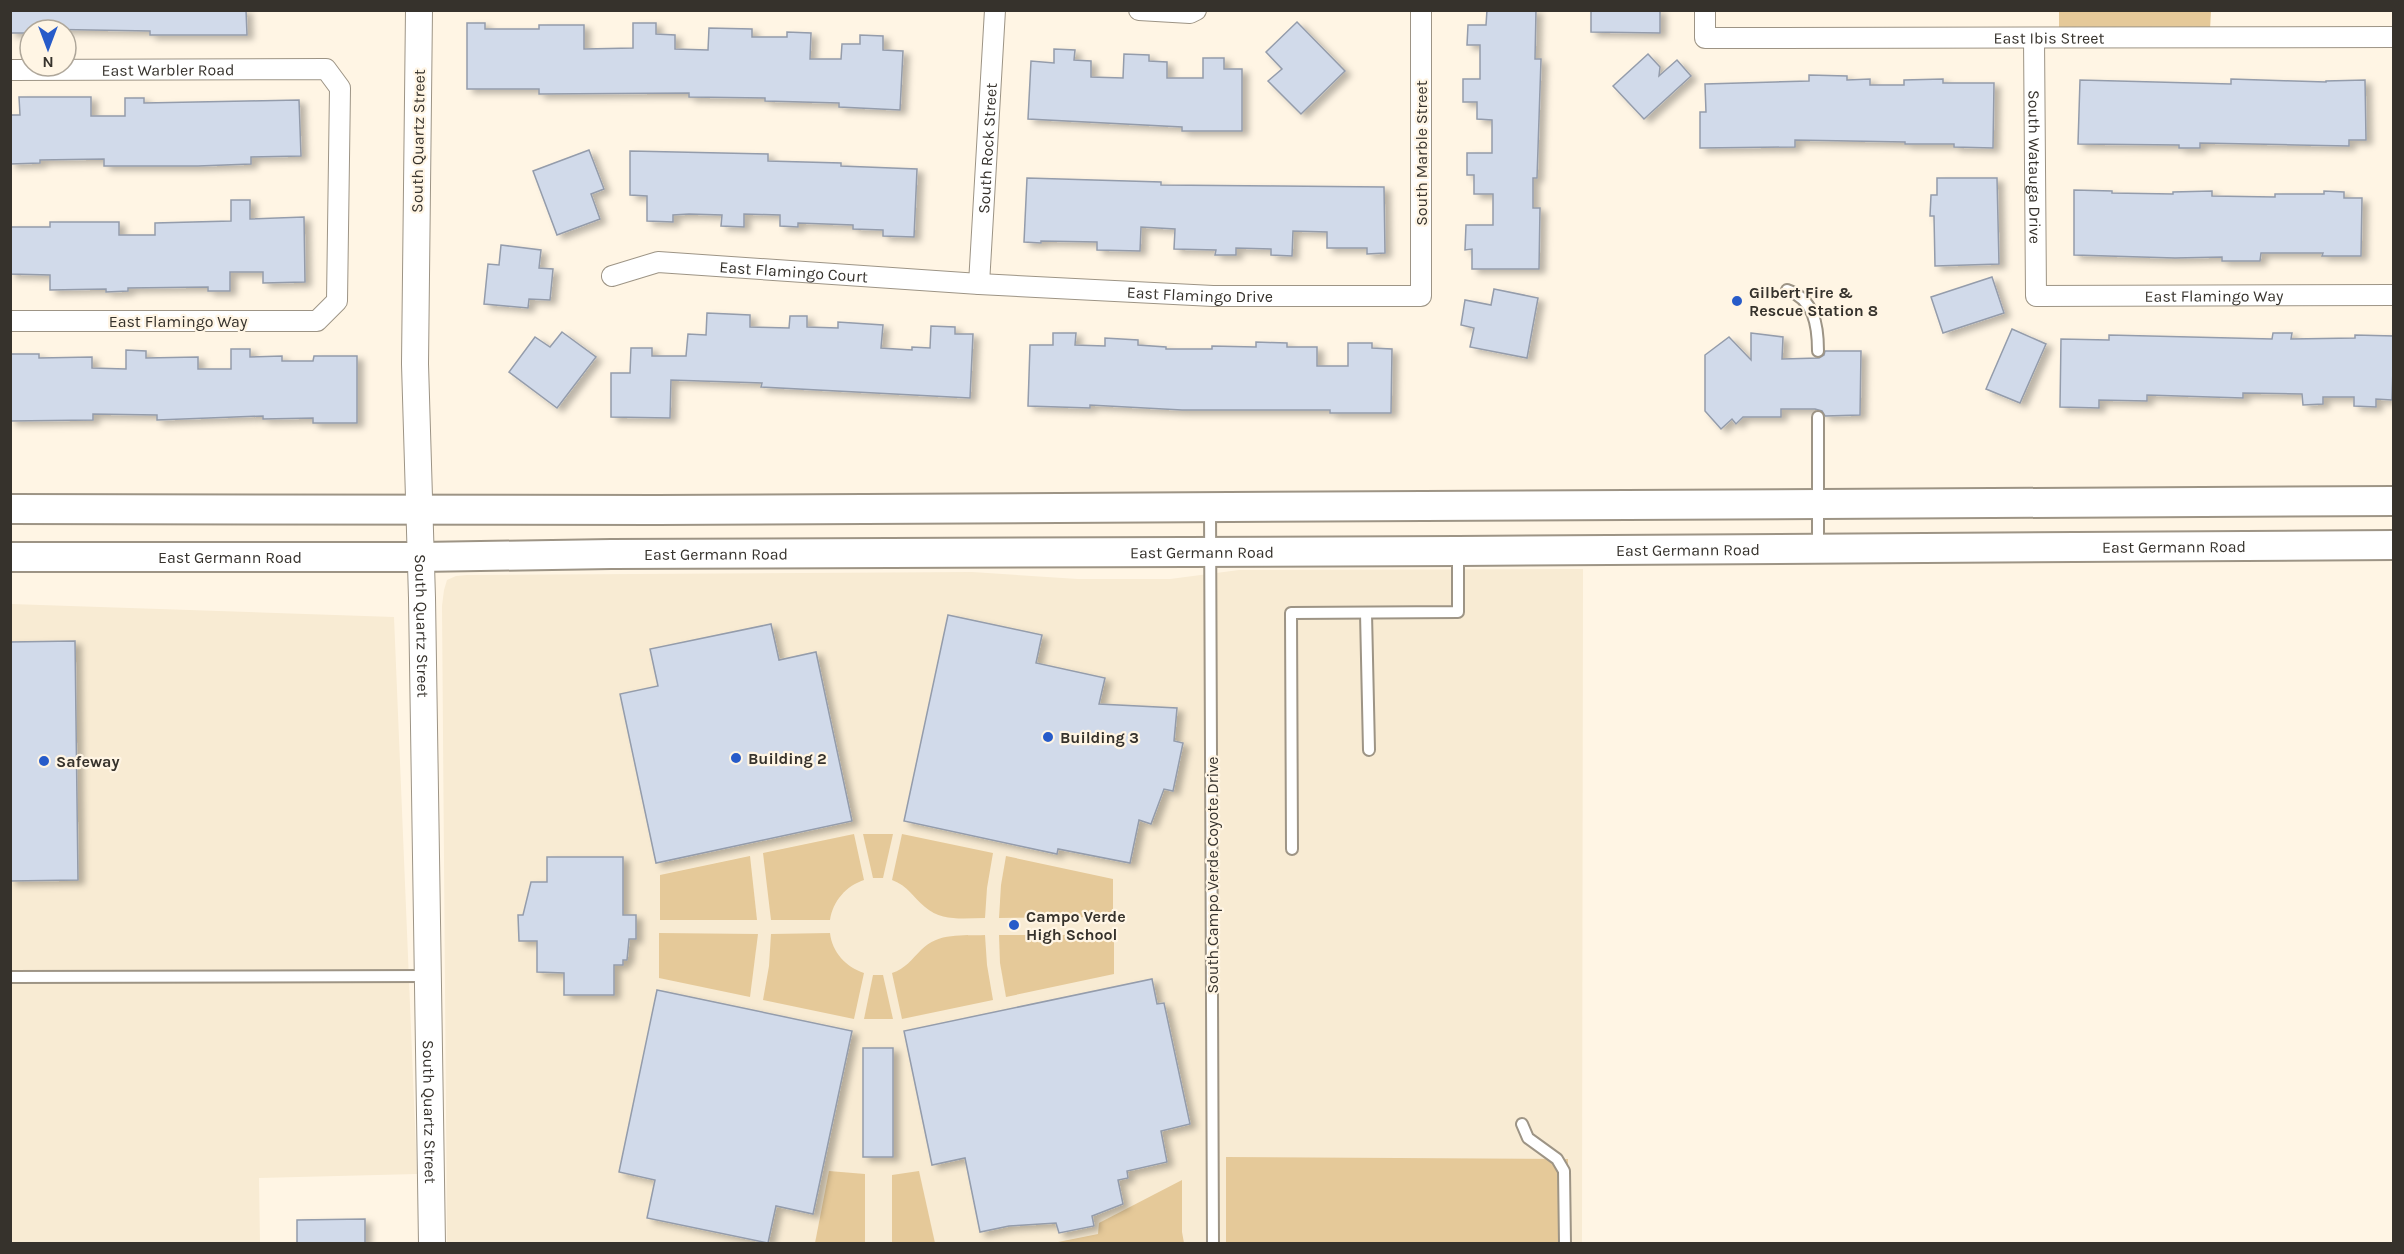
<svg xmlns="http://www.w3.org/2000/svg" width="2404" height="1254" font-family="Karla,sans-serif">
	<defs>
		<filter id="shadow"><feDropShadow dx="6" dy="4" stdDeviation="3" flood-color="#0004"/></filter>
	</defs>
	<rect width="100%" height="100%" fill="#fff5e4"/>
	<!-- built -->
	<g fill="#f8ebd3">
		<polygon points="1583,569 1582,1243 447,1243 442,606 444,590 447,580 456,576 467,575 972,572 1078,579 1170,579 1239,570"/>
		<polygon points="11,604 394,617 417,1174 259,1178 260,1243 11,1244"/>
	</g>
	<!-- green -->
	<g fill="#e5c999">
		<polygon points="2059,11 2211,11 2210,30 2059,28"/>
		<path d="M854,834L864,880C846,886 833,901 830,920H771L763,853Z"/>
		<polygon points="863,834 893,834 883,878 873,878"/>
		<path d="M902,834L993,853L987,888L985,918C965,918 942,922 925,907C913,897 908,886 892,880Z"/>
		<polygon points="750,856 757,920 660,920 660,875"/>
		<polygon points="1006,856 1113,879 1113,917 999,918 1001,885"/>
		<polygon points="659,933 758,934 750,997 659,978"/>
		<path d="M830,933C832,952 846,967 864,973L854,1019L763,1000L769,966L771,934Z"/>
		<path d="M985,935L987,965L993,1000L902,1019L892,973C905,969 912,959 921,950C939,932 962,936 985,935Z"/>
		<polygon points="999,935 1114,935 1114,974 1006,997 1000,963"/>
		<polygon points="873,975 883,975 893,1019 864,1019"/>
		<polygon points="1226,1157 1568,1159 1568,1243 1226,1244"/>
		<polygon points="829,1171 865,1174 865,1243 815,1243"/>
		<polygon points="919,1171 935,1243 892,1243 892,1175"/>
		<polygon points="1182,1180 1182,1232 1184,1243 1053,1243 1098,1234 1099,1223"/>
	</g>
	<!-- building -->
	<g fill="#d1daea" stroke="#949cab" stroke-width="1.5" filter="url(#shadow)">
		<polygon points="10,10 246,10 247,35 150,35 150,31 33,29 30,30 30,33 10,33"/>
		<polygon points="1487,10 1536,10 1535,59 1541,59 1537,178 1533,178 1533,208 1540,208 1539,269 1472,269 1472,249 1465,250 1466,225 1493,225 1493,194 1474,194 1474,175 1467,175 1467,153 1492,153 1492,120 1477,119 1477,102 1463,102 1463,79 1480,79 1480,45 1467,45 1468,25 1486,25"/>
		<polygon points="1591,10 1660,10 1660,33 1591,32"/>
		<polygon points="1297,22 1345,71 1301,114 1268,81 1282,69 1266,52"/>
		<polygon points="467,23 485,23 485,29 539,29 539,25 584,25 584,49 633,48 633,23 656,23 656,34 675,35 675,49 708,50 709,28 752,29 752,37 787,37 787,32 811,33 810,59 841,59 842,44 860,44 860,35 883,36 883,50 903,51 900,110 839,107 839,103 765,101 765,98 689,97 689,93 539,94 539,89 467,89"/>
		<polygon points="1054,49 1075,50 1074,60 1091,61 1091,77 1123,78 1124,54 1149,55 1149,61 1167,62 1167,78 1203,78 1203,58 1224,58 1224,69 1242,69 1242,131 1182,131 1182,127 1028,119 1031,61 1054,63"/>
		<polygon points="1648,54 1660,67 1659,76 1677,60 1691,76 1644,119 1613,86"/>
		<polygon points="1809,75 1847,76 1847,80 1870,79 1870,85 1904,85 1904,80 1943,79 1943,83 1994,83 1993,148 1954,147 1954,144 1905,144 1905,142 1795,140 1795,147 1700,148 1700,112 1706,112 1705,84 1809,81"/>
		<polygon points="2231,79 2326,82 2326,81 2365,80 2366,140 2349,140 2349,146 2200,143 2200,148 2179,148 2179,145 2078,144 2080,80 2231,84"/>
		<polygon points="19,97 91,97 91,116 125,116 125,98 144,98 144,103 299,100 301,156 251,157 251,164 198,166 104,166 104,159 40,160 40,163 10,164 10,115 20,115"/>
		<polygon points="589,150 604,189 591,194 600,219 557,235 533,171"/>
		<polygon points="630,151 768,154 768,161 841,163 841,166 917,169 914,237 883,236 883,230 853,229 853,225 798,223 798,227 780,226 780,215 744,214 744,227 721,226 722,215 689,214 673,215 673,222 647,221 647,196 630,195"/>
		<polygon points="1027,178 1161,182 1161,185 1384,187 1385,253 1367,254 1367,248 1327,248 1327,232 1293,231 1292,256 1271,255 1271,249 1236,248 1236,255 1215,255 1216,250 1174,249 1175,229 1141,227 1140,251 1097,250 1097,242 1041,241 1041,243 1024,242"/>
		<polygon points="1937,178 1997,178 1999,264 1935,266 1934,216 1930,216 1931,195 1937,195"/>
		<polygon points="2074,190 2112,191 2112,193 2173,194 2173,192 2212,191 2212,196 2275,197 2275,194 2324,194 2324,191 2344,192 2344,198 2362,198 2361,256 2322,256 2323,253 2261,253 2260,261 2222,261 2222,257 2175,258 2074,255"/>
		<polygon points="231,200 250,200 250,219 304,217 305,282 263,283 263,272 230,272 230,291 208,291 208,287 128,288 128,291 106,292 106,289 50,290 50,275 10,274 10,227 50,227 50,222 119,222 119,235 155,235 155,223 231,221"/>
		<polygon points="501,245 541,250 539,268 553,269 550,300 529,299 528,308 484,304 488,264 499,265"/>
		<polygon points="1992,277 2004,313 1943,333 1931,297"/>
		<polygon points="1494,289 1538,298 1527,358 1470,347 1474,328 1461,325 1465,300 1491,305"/>
		<polygon points="707,313 750,315 750,327 789,328 790,316 807,316 807,327 838,328 838,322 883,325 881,348 912,350 912,347 930,348 931,326 955,327 955,334 973,334 970,398 761,387 762,383 671,380 670,418 611,417 611,373 630,373 631,348 652,348 652,356 686,356 688,334 706,335"/>
		<polygon points="2012,329 2046,344 2020,403 1986,389"/>
		<polygon points="562,332 596,357 557,408 509,372 535,337 550,347"/>
		<polygon points="1053,333 1076,333 1075,345 1105,346 1105,338 1138,340 1138,345 1166,347 1166,349 1212,349 1212,346 1256,347 1256,342 1287,343 1287,347 1317,347 1317,366 1348,366 1348,343 1372,343 1372,348 1392,349 1391,413 1330,413 1330,410 1182,410 1090,405 1090,408 1028,406 1030,345 1053,345"/>
		<polygon points="1751,333 1783,337 1782,359 1819,358 1824,355 1825,351 1861,351 1860,415 1825,416 1822,411 1815,409 1781,409 1781,417 1743,417 1736,424 1732,419 1721,429 1705,411 1705,355 1729,337 1751,360"/>
		<polygon points="2273,333 2292,333 2291,339 2355,338 2355,335 2394,336 2392,400 2376,399 2376,407 2354,406 2354,397 2323,397 2323,404 2303,405 2302,394 2243,393 2243,398 2147,395 2147,401 2099,400 2099,408 2060,407 2061,339 2109,340 2109,335 2272,339"/>
		<polygon points="231,349 250,349 250,357 282,356 282,361 313,361 314,356 357,356 357,423 313,423 313,418 263,419 263,416 157,420 157,415 93,414 93,420 10,421 10,354 39,354 39,358 92,357 92,368 126,369 126,350 146,351 146,358 198,357 198,369 231,369"/>
		<polygon points="948,615 1042,635 1036,663 1105,678 1099,704 1177,708 1174,741 1183,743 1173,791 1164,789 1151,824 1139,820 1130,863 1058,849 1057,854 904,821"/>
		<polygon points="771,624 779,660 816,652 852,821 656,863 620,694 658,686 650,649"/>
		<polygon points="75,641 78,880 10,881 10,642"/>
		<polygon points="547,857 623,857 623,915 636,915 636,939 629,939 627,960 623,960 623,965 614,965 614,995 564,995 564,973 537,972 537,941 519,941 518,915 523,915 531,882 547,882"/>
		<polygon points="1152,979 1157,1004 1164,1003 1190,1124 1161,1131 1167,1162 1127,1171 1128,1178 1118,1180 1123,1204 1092,1216 1094,1226 1059,1233 1056,1223 1009,1226 980,1232 965,1158 932,1165 904,1031"/>
		<polygon points="657,990 852,1031 813,1214 776,1206 768,1243 647,1218 655,1180 619,1172"/>
		<rect x="863" y="1048" width="30" height="109"/>
		<polygon points="365,1219 365,1244 297,1244 297,1220"/>
	</g>
	<g fill="none" stroke-linecap="round" stroke-linejoin="round">
		<defs>
			<g id="service">
				<path d="M1787,290C1814,299 1818,325 1818,351"/>
				<polyline points="1818,417 1818,548"/>
				<polyline points="1210,507 1213,1244"/>
				<polyline points="1366,613 1369,750"/>
				<polyline points="1292,849 1291,613 1458,612 1458,551"/>
				<polyline points="10,977 427,976"/>
				<polyline points="1522,1124 1528,1138 1557,1159 1564,1171 1565,1244"/>
			</g>
			<g id="minor">
				<polyline points="1139,10 1190,13 1196,10"/>
				<path id="s1" d="M1705,10V38L2394,37"/>
				<path id="s2" d="M2034,38L2036,296L2394,295"/>
				<path id="s3" d="M10,70L326,69L340,88L337,301L317,321H10"/>
				<path id="s4" d="M612,276L658,262L979,284L1213,296H1421V10"/>
				<path id="s5" d="M979,284L995,10"/>
			</g>
			<g id="tertiary">
				<path id="s6" d="M419,10L415,364L422,598L432,1244"/>
			</g>
			<g id="secondary">
				<polyline points="10,509 657,510 2394,501"/>
				<path id="s7" d="M10,557H421L611,554L1458,551L2394,545"/>
			</g>
		</defs>
		<!-- service casing -->
		<use href="#service" stroke="#9d9485" stroke-width="14"/>
		<!-- minor casing -->
		<use href="#minor" stroke="#9d9485" stroke-width="22"/>
		<!-- tertiary casing -->
		<use href="#tertiary" stroke="#9d9485" stroke-width="28"/>
		<!-- secondary casing -->
		<use href="#secondary" stroke="#9d9485" stroke-width="32"/>
		<!-- service -->
		<use href="#service" stroke="#fff" stroke-width="10"/>
		<!-- minor -->
		<use href="#minor" stroke="#fff" stroke-width="20"/>
		<!-- tertiary -->
		<use href="#tertiary" stroke="#fff" stroke-width="26"/>
		<!-- secondary -->
		<use href="#secondary" stroke="#fff" stroke-width="28"/>
	</g>
	<!-- markers -->
	<g fill="#275bc9" stroke="#fff5e4" stroke-width="2">
		<circle cx="1737" cy="301" r="6"/>
		<circle cx="1048" cy="737" r="6"/>
		<circle cx="736" cy="758" r="6"/>
		<circle cx="44" cy="761" r="6"/>
		<circle cx="1014" cy="925" r="6"/>
	</g>
	<g text-anchor="middle" dominant-baseline="central" stroke-width="4.5" stroke-linejoin="round" paint-order="stroke">
		<!-- street labels -->
		<g font-size="16" fill="#36322c" stroke="#fff5e4">
			<text stroke="none"><textPath href="#s1" startOffset="372">East Ibis Street</textPath></text>
			<text stroke="none"><textPath href="#s3" startOffset="158">East Warbler Road</textPath></text>
			<text transform="translate(418 141) rotate(-89)">South Quartz Street</text>
			<text stroke="none"><textPath href="#s5" startOffset="136">South Rock Street</textPath></text>
			<text transform="translate(1421 153) rotate(-90)">South Marble Street</text>
			<text stroke="none"><textPath href="#s2" startOffset="129">South Watauga Drive</textPath></text>
			<text stroke="none"><textPath href="#s4" startOffset="184">East Flamingo Court</textPath></text>
			<text stroke="none"><textPath href="#s4" startOffset="591">East Flamingo Drive</textPath></text>
			<text stroke="none"><textPath href="#s2" startOffset="436">East Flamingo Way</textPath></text>
			<text x="178" y="321">East Flamingo Way</text>
			<text stroke="none"><textPath href="#s7" startOffset="2164">East Germann Road</textPath></text>
			<text stroke="none"><textPath href="#s7" startOffset="1678">East Germann Road</textPath></text>
			<text stroke="none"><textPath href="#s7" startOffset="1192">East Germann Road</textPath></text>
			<text stroke="none"><textPath href="#s7" startOffset="706">East Germann Road</textPath></text>
			<text stroke="none"><textPath href="#s7" startOffset="220">East Germann Road</textPath></text>
			<text stroke="none"><textPath href="#s6" startOffset="616">South Quartz Street</textPath></text>
			<text transform="translate(1212 875) rotate(-90)">South Campo Verde Coyote Drive</text>
			<text stroke="none"><textPath href="#s6" startOffset="1102">South Quartz Street</textPath></text>
		</g>
		<!-- poi labels -->
		<g font-size="16" font-weight="bold" fill="#36322c" stroke="#fff5e4" text-anchor="start">
			<text x="1749" y="292">Gilbert Fire &amp;<tspan x="1749" dy="18">Rescue Station 8</tspan></text>
			<text x="1060" y="737">Building 3</text>
			<text x="748" y="758">Building 2</text>
			<text x="56" y="761">Safeway</text>
			<text x="1026" y="916">Campo Verde<tspan x="1026" dy="18">High School</tspan></text>
		</g>
	</g>
	<!-- border -->
	<rect width="2404" height="1254" fill="none" stroke="#36322c" stroke-width="24"/>
	<!-- north arrow -->
	<g transform="translate(48 48) rotate(180)"><circle r="28" fill="#fff5e4" stroke="#afa79a" stroke-width="1.5"/>
	<path d="M0-4.5L10 22L0 15L-10 22Z" fill="#275bc9"/>
	<text y="-9" font-size="16" font-weight="bold" text-anchor="middle" fill="#36322c">N</text>
	</g>
</svg>
